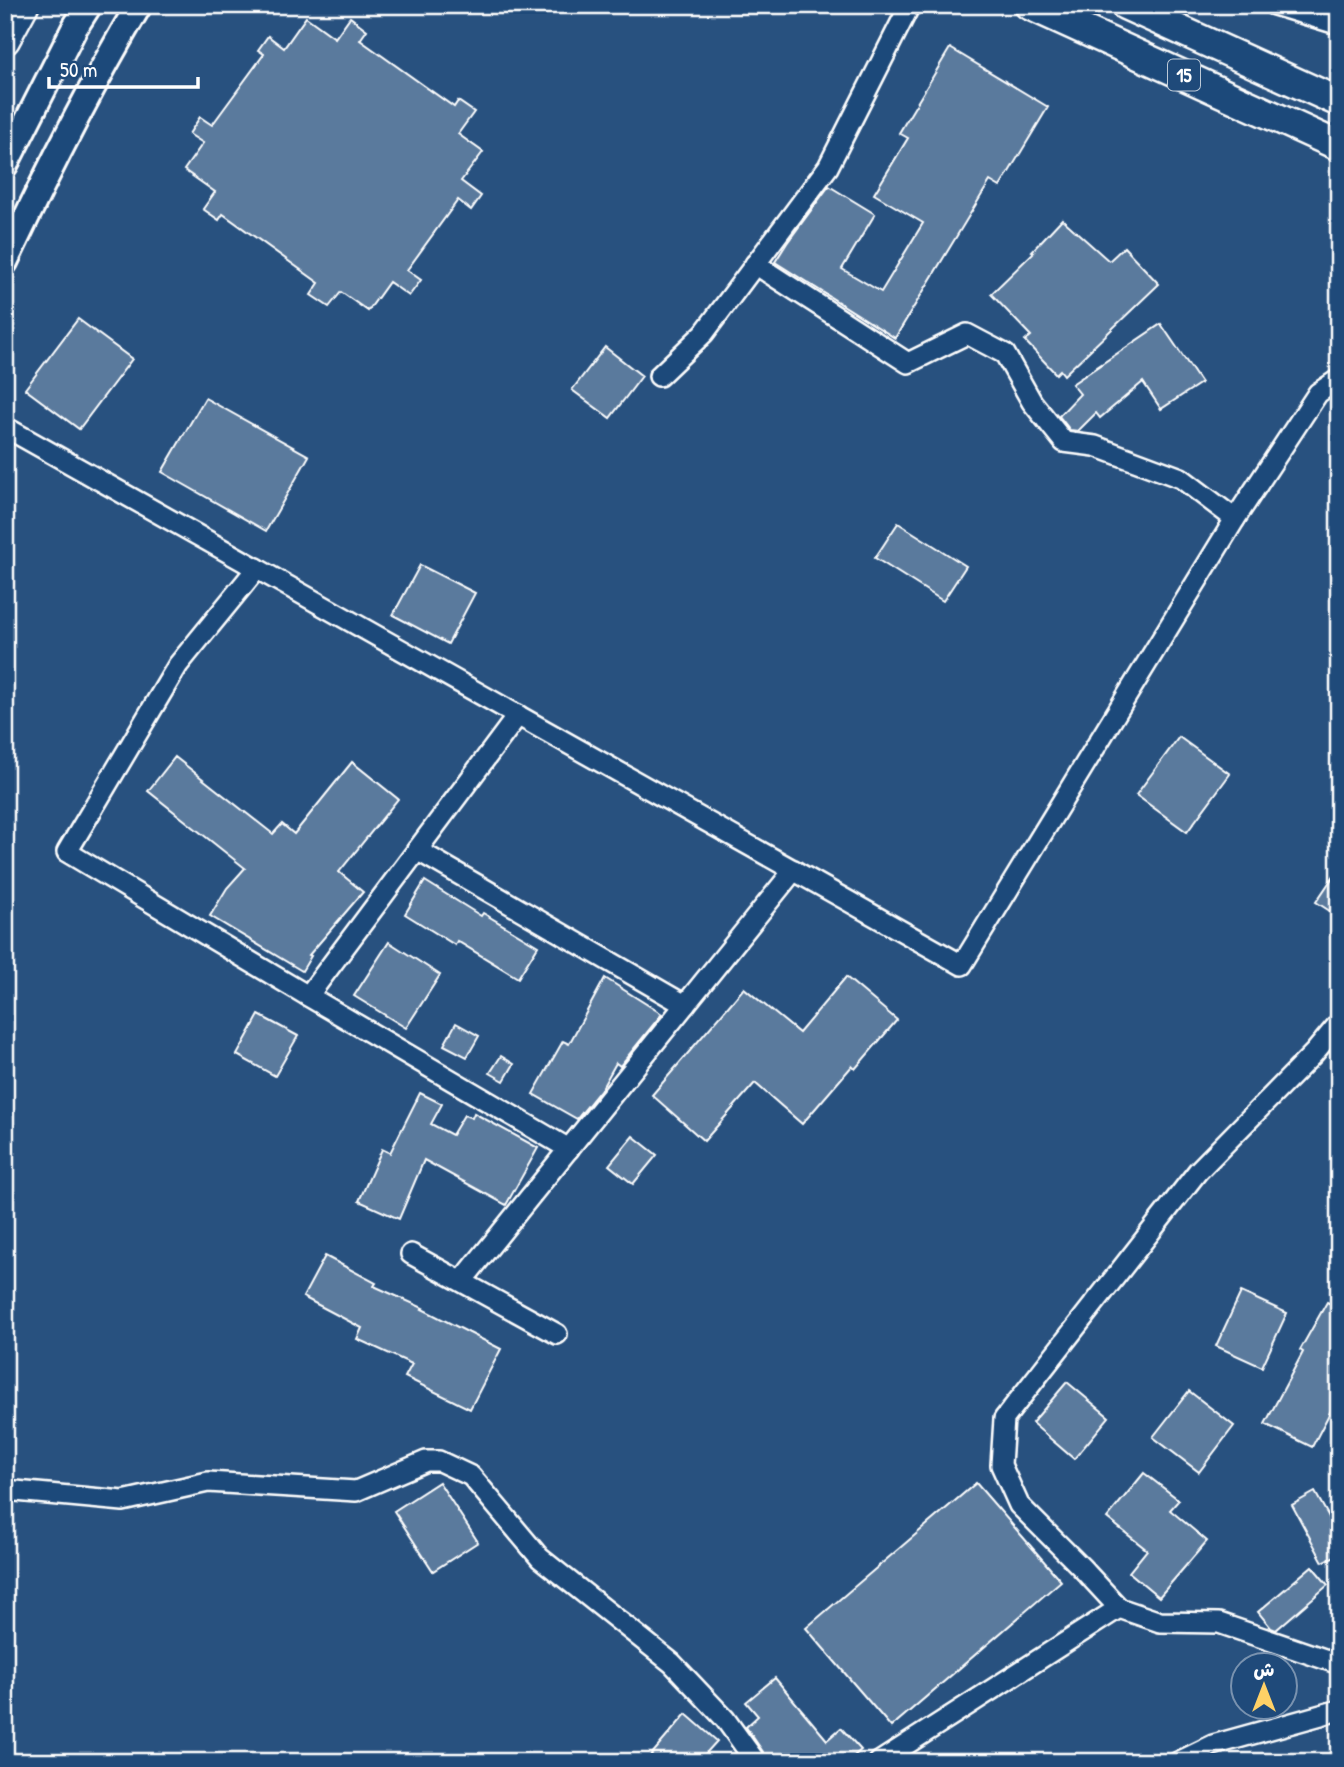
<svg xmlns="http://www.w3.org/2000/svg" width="1344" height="1767" font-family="'Patrick Hand','Playpen Sans Arabic',sans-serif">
	<rect width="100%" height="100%" fill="#28517f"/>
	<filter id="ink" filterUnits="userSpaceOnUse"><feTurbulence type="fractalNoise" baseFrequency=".0143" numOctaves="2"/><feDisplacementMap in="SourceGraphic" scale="14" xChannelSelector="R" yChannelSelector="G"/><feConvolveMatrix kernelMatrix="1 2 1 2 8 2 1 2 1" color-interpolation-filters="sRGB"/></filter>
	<g filter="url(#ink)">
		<!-- building -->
		<g fill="#5a7a9d" stroke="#fff" stroke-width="2">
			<polygon points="306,17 335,38 350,17 367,30 360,40 454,107 458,101 474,112 458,134 483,152 461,181 481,196 471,210 458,200 407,270 421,280 409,296 389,282 368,311 341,292 329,307 311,295 319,283 223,214 219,220 203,209 215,192 184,170 203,143 189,134 200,117 212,125 264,54 258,50 268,36 284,48"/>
			<polygon points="950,48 1048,107 1000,187 990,181 895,338 775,262 787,243 829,186 875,214 842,269 881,292 923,223 874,194 908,138 899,133"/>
			<polygon points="1062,219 1109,261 1124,247 1159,284 1064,375 1060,370 1056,374 1025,341 1031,336 991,294 1034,252 1032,251"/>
			<polygon points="78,319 132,359 79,429 25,389"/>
			<polygon points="1161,324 1201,383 1161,409 1143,382 1100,418 1096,413 1078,431 1070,430 1059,416 1080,394 1072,384"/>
			<polygon points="605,347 642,376 610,418 572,390"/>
			<polygon points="205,398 309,456 266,531 162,472"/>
			<polygon points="898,523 966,566 943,601 875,558"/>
			<polygon points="420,565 475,593 448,644 393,615"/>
			<polygon points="1179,737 1230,774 1187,832 1136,795"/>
			<polygon points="175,757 273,834 282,824 294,834 352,762 398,799 339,872 363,892 309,955 311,956 302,971 210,916 227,888 245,868 148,791"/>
			<polygon points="1339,868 1339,917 1316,902"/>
			<polygon points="425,881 481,916 483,913 538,946 518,978 457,941 455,945 405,914"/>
			<polygon points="389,942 440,975 406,1028 354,996"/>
			<polygon points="846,977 897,1020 855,1069 852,1066 802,1124 755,1083 704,1141 652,1095 744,988 799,1033"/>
			<polygon points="605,978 662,1014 620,1066 616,1063 602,1088 577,1119 533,1094 563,1041 569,1044"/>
			<polygon points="259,1015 298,1036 275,1076 237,1055"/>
			<polygon points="456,1023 479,1036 467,1057 444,1045"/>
			<polygon points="501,1056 514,1064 504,1081 490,1073"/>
			<polygon points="420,1093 442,1104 431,1124 452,1135 464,1115 472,1118 474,1113 538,1148 506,1205 424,1160 399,1219 359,1201 382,1149 390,1153"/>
			<polygon points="633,1136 657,1155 633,1184 609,1165"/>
			<polygon points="325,1256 376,1283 374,1286 423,1308 422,1309 501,1349 470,1409 405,1377 412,1364 357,1339 362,1328 303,1297"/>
			<polygon points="1241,1292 1287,1313 1262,1367 1216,1346"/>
			<polygon points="1327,1302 1339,1308 1339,1395 1312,1447 1265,1424 1303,1352 1300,1350"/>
			<polygon points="1067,1382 1109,1417 1074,1459 1032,1423"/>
			<polygon points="1189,1391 1234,1426 1199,1472 1153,1437"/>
			<polygon points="1144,1473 1179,1500 1170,1510 1207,1541 1159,1597 1129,1572 1147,1550 1107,1518"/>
			<polygon points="439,1482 478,1542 433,1571 394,1511"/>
			<polygon points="976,1483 1061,1581 891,1727 806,1628"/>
			<polygon points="1315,1492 1339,1535 1339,1554 1323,1562 1292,1505"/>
			<polygon points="1312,1566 1328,1585 1276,1630 1271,1628 1258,1612"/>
			<polygon points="775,1678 827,1740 841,1728 861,1750 847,1762 770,1762 746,1727 758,1716 746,1702"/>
			<polygon points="686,1714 717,1741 698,1762 645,1762"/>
		</g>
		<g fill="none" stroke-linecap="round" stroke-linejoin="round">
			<defs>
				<g id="minor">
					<polyline points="1274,5 1330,22 1339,23"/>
					<polyline points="755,264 908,363 967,334 1005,354 1032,402 1064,442 1095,446 1181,478 1235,519"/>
					<polyline points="659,376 704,333 828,167 910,5"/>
					<polyline points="5,427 962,965 1235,519 1318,393 1339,379"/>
					<polyline points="257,568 178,665 67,852 308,996 569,1149"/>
					<polyline points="417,850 685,1005"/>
					<polyline points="308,996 518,715"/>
					<polyline points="1339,1023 1314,1053 1198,1171 1004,1419 1001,1465 1019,1505 1081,1567 1119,1608 1160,1622 1219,1623 1339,1664"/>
					<polyline points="411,1254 557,1334"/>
					<polyline points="462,1281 794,870"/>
					<polyline points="5,1490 123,1501 208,1482 356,1491 426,1461 439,1461 471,1476 540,1558 672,1663 725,1719 756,1762"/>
					<polyline points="879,1762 1119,1608"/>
					<polyline points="1178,1762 1213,1745 1339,1710"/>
				</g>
				<g id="major">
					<polyline points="5,165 75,27 89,5"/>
					<path d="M5,262C46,175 90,87 139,5"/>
				</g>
				<g id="highway">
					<polyline points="1029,5 1339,146"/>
					<polyline points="1125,5 1339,102"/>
					<polyline points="5,40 24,5"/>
				</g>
			</defs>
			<!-- minor casing -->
			<use href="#minor" stroke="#fff" stroke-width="24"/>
			<!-- major casing -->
			<use href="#major" stroke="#fff" stroke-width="30"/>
			<!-- highway casing -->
			<use href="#highway" stroke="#fff" stroke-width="33"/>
			<!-- minor -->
			<use href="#minor" stroke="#1f4a7a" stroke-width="19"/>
			<!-- major -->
			<use href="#major" stroke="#1f4a7a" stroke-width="24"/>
			<!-- highway -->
			<use href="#highway" stroke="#1f4a7a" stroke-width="28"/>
		</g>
	</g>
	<g text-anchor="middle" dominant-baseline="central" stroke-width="6" stroke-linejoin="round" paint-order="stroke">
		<!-- shield labels -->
		<rect fill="#1f4a7a" stroke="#bcc9d7" stroke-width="2" x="1168" y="59.5" width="32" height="31" rx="5"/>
		<g font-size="19" font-weight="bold" fill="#fff">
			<text x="1184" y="75">15</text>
		</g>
	</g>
	<!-- margin -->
	<rect width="1344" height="1767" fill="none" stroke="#1f4a7a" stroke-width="28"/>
	<rect x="14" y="14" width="1316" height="1739" fill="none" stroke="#fff" stroke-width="2.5" filter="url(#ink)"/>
	<!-- north arrow -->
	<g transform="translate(1264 1686)"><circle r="33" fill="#1f4a7a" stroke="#7992af" stroke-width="2"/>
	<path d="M0-5L12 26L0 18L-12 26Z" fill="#ffd166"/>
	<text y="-10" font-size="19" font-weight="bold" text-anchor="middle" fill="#ffffff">ش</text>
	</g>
	<!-- scale -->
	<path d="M49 77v10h149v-10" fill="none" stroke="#ffffff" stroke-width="3.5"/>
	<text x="60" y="77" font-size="21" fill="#ffffff" stroke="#1f4a7a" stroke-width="5" paint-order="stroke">50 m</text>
</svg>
